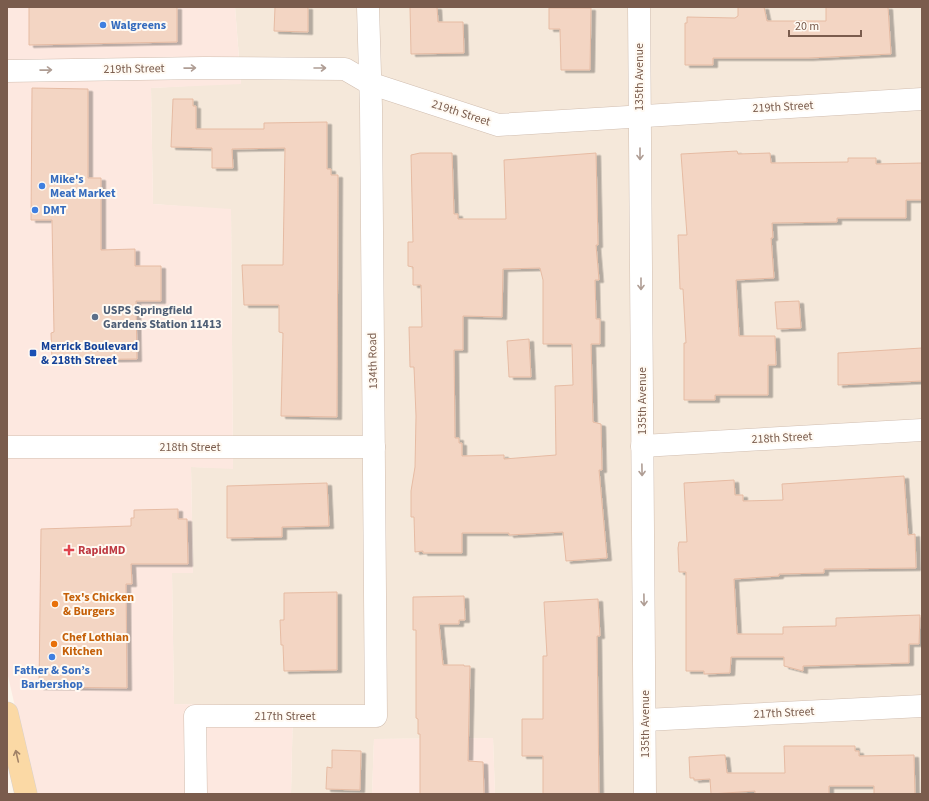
<svg xmlns="http://www.w3.org/2000/svg" width="929" height="801" font-family="'Source Sans 3',sans-serif">
	<defs>
		<filter id="shadow"><feDropShadow dx="4.5" dy="2.5" stdDeviation="0" flood-color="#0004"/></filter>
	</defs>
	<rect width="100%" height="100%" fill="#fdf6ec"/>
	<!-- residential -->
	<polygon fill="#f5e8da" points="235,7 922,7 922,794 495,794 493,738 374,739 372,794 291,794 293,706 174,704 172,573 193,573 191,467 233,468 231,210 153,204 151,88 241,83"/>
	<!-- commercial -->
	<g fill="#fde8e0">
		<polygon points="7,7 235,7 241,84 151,88 153,204 231,209 233,469 191,467 193,573 172,573 174,704 293,706 291,794 35,794 8,676"/>
		<polygon points="493,738 495,794 372,794 374,739"/>
	</g>
	<!-- building -->
	<g fill="#f3d5c3" stroke="#e6bba3" fill-rule="evenodd" filter="url(#shadow)">
		<polygon points="29,7 177,7 177,42 29,45"/>
		<polygon points="275,7 308,7 308,32 274,31"/>
		<polygon points="410,7 437,7 438,22 463,22 464,53 411,54"/>
		<polygon points="738,7 764,7 767,21 826,21 826,7 888,7 891,54 809,58 713,58 713,65 685,65 685,23 687,23 687,17 735,18 738,16"/>
		<polygon points="549,8 591,8 590,70 561,70 560,29 549,29"/>
		<polygon points="32,88 88,89 88,178 101,178 101,250 135,249 135,266 161,266 161,301 136,301 137,359 52,360 51,333 54,332 52,220 31,220"/>
		<polygon points="173,99 193,99 193,106 196,106 196,129 264,129 264,123 327,122 327,169 331,169 331,175 338,175 337,417 281,416 283,333 279,332 279,305 244,305 242,265 283,265 285,148 232,149 233,168 212,168 212,148 171,147"/>
		<polygon points="737,151 738,154 770,153 771,163 848,162 848,158 876,158 876,164 922,163 922,200 906,200 906,218 837,218 837,222 772,223 773,238 771,238 774,278 736,280 739,336 775,336 776,365 768,365 768,395 715,395 715,400 684,400 684,343 686,343 683,289 680,289 678,235 687,235 681,154"/>
		<path d="M420,153H452L454,214H458V219H506L504,160L596,153L598,245H596L599,280H595L596,319H600V344H591L593,422L601,424L602,470H599L607,558L566,561L563,532L509,535V533H462V553H423V551L415,552L414,517H411V491L415,467L416,416L414,367H410L409,327H422L421,285H413V267L408,266V242H413L411,155ZM540,268L543,280V344H572L573,385L555,386L556,455L504,459V455L462,456V443H459V438H455L454,350H463V316L502,317L503,269Z"/>
		<polygon points="799,301 801,328 777,329 775,302"/>
		<polygon points="529,339 531,377 509,377 507,341"/>
		<polygon points="922,348 922,381 838,385 838,353"/>
		<polygon points="904,476 908,535 915,534 916,568 824,569 824,573 779,574 779,576 734,579 737,634 783,634 783,627 836,626 836,618 920,615 919,644 909,644 909,663 803,666 803,671 784,666 784,657 731,657 730,673 704,674 704,671 686,671 686,572 679,572 678,548 679,542 687,542 684,483 734,480 735,495 743,495 743,501 783,500 782,484"/>
		<polygon points="327,483 329,526 282,527 282,537 227,538 227,486"/>
		<polygon points="178,509 178,519 187,519 188,564 131,564 132,584 126,584 127,688 39,687 41,529 131,526 131,518 134,518 134,510"/>
		<polygon points="337,592 337,670 284,671 283,645 281,645 280,620 284,620 284,593"/>
		<polygon points="464,596 465,620 459,620 459,624 439,624 443,665 464,665 464,666 470,666 468,761 483,762 484,794 420,794 420,734 418,734 418,719 416,718 416,630 413,630 413,597"/>
		<polygon points="598,599 600,636 597,636 599,794 543,794 543,756 522,756 522,719 543,719 543,656 547,656 544,602"/>
		<polygon points="784,746 855,746 855,751 859,751 859,756 914,755 915,794 874,794 874,786 829,786 829,794 755,794 755,791 711,794 710,779 694,780 694,778 690,778 689,757 721,755 725,755 727,773 785,773"/>
		<polygon points="332,750 361,751 360,790 326,789 327,767 332,768"/>
	</g>
	<g fill="none" stroke-linecap="round" stroke-linejoin="round">
		<defs>
			<g id="minor">
				<polyline points="639,7 645,794"/>
				<polyline points="7,71 204,68 345,69 369,83 498,125 922,99"/>
				<polyline points="642,446 922,430"/>
				<polyline points="7,447 374,447"/>
				<polyline points="645,720 922,706"/>
				<polyline points="196,794 195,716 376,716 371,107 368,7"/>
			</g>
			<polyline id="primary" points="7,713 26,794"/>
		</defs>
		<!-- minor casing -->
		<use href="#minor" stroke="#d1beb0" stroke-width="23"/>
		<!-- primary casing -->
		<use href="#primary" stroke="#dad1cd" stroke-width="23"/>
		<!-- minor -->
		<use href="#minor" stroke="#fff" stroke-width="22"/>
		<!-- primary -->
		<use href="#primary" stroke="#fbd9a5" stroke-width="22"/>
	</g>
	<!-- one-way arrows -->
	<defs><path id="oneway-shaft" d="M-6 0H5M1.5-3L5.5 0L1.5 3" fill="none" stroke-width="1.6" stroke-linecap="round" stroke-linejoin="round"/></defs>
	<g stroke="#af9d94">
		<use href="#oneway-shaft" transform="translate(190 68) rotate(-1)"/>
		<use href="#oneway-shaft" transform="translate(320 68)"/>
		<use href="#oneway-shaft" transform="translate(46 70) rotate(-1)"/>
		<use href="#oneway-shaft" transform="translate(640 154) rotate(90)"/>
		<use href="#oneway-shaft" transform="translate(641 284) rotate(90)"/>
		<use href="#oneway-shaft" transform="translate(642 470) rotate(89)"/>
		<use href="#oneway-shaft" transform="translate(644 600) rotate(89)"/>
	</g>
	<use stroke="#a18267" href="#oneway-shaft" transform="translate(17 756) rotate(-103)"/>
	<!-- markers -->
	<g fill="#3f7fe0" stroke="#fffaf3" stroke-width="1.5">
		<circle cx="103" cy="25" r="4"/>
		<circle cx="42" cy="186" r="4"/>
		<circle cx="35" cy="210" r="4"/>
		<circle cx="52" cy="657" r="4"/>
	</g>
	<circle fill="#5c6f8a" stroke="#fffaf3" stroke-width="1.5" cx="95" cy="317" r="4"/>
	<rect fill="#1a4fb4" stroke="#fffaf3" stroke-width="1.5" x="29" y="349" width="8" height="8" rx="2"/>
	<path fill="#e0444e" stroke="#fffaf3" stroke-width="1.5" d="M67 544h4v4h4v4h-4v4h-4v-4h-4v-4h4z"/>
	<g fill="#e8710a" stroke="#fffaf3" stroke-width="1.5">
		<circle cx="55" cy="604" r="4"/>
		<circle cx="54" cy="644" r="4"/>
	</g>
	<g text-anchor="middle" dominant-baseline="central" stroke-width="4" stroke-linejoin="round" paint-order="stroke">
		<!-- shop labels -->
		<g font-size="12" font-weight="bold" fill="#366cbe" stroke="#fffaf3" text-anchor="start">
			<text x="111" y="25">Walgreens</text>
			<text x="50" y="179">Mike's<tspan x="50" dy="14">Meat Market</tspan></text>
			<text x="43" y="210">DMT</text>
			<text x="52" y="670" text-anchor="middle">Father &amp; Son’s<tspan x="52" dy="14">Barbershop</tspan></text>
		</g>
		<!-- street labels -->
		<g font-size="12" fill="#7a5c4d" stroke="#fffaf3">
			<text transform="translate(134 69) rotate(-1)">219th Street</text>
			<text transform="translate(639 77) rotate(-90)">135th Avenue</text>
			<text transform="translate(783 107) rotate(-3)">219th Street</text>
			<text transform="translate(461 113) rotate(18)">219th Street</text>
			<text transform="translate(373 361) rotate(-91)">134th Road</text>
			<text transform="translate(642 401) rotate(-90)">135th Avenue</text>
			<text transform="translate(782 438) rotate(-3)">218th Street</text>
			<text x="190" y="447">218th Street</text>
			<text transform="translate(784 713) rotate(-3)">217th Street</text>
			<text x="285" y="716">217th Street</text>
			<text transform="translate(645 724) rotate(-90)">135th Avenue</text>
		</g>
		<!-- service labels -->
		<g font-size="12" font-weight="bold" fill="#4e5e75" stroke="#fffaf3" text-anchor="start">
			<text x="103" y="310">USPS Springfield<tspan x="103" dy="14">Gardens Station 11413</tspan></text>
		</g>
		<!-- transit labels -->
		<g font-size="12" font-weight="bold" fill="#164399" stroke="#fffaf3" text-anchor="start">
			<text x="41" y="346">Merrick Boulevard<tspan x="41" dy="14">&amp; 218th Street</tspan></text>
		</g>
		<!-- health labels -->
		<g font-size="12" font-weight="bold" fill="#be3a42" stroke="#fffaf3" text-anchor="start">
			<text x="78" y="550">RapidMD</text>
		</g>
		<!-- food labels -->
		<g font-size="12" font-weight="bold" fill="#c56008" stroke="#fffaf3" text-anchor="start">
			<text x="63" y="597">Tex's Chicken<tspan x="63" dy="14">&amp; Burgers</tspan></text>
			<text x="62" y="637">Chef Lothian<tspan x="62" dy="14">Kitchen</tspan></text>
		</g>
	</g>
	<!-- border -->
	<rect width="929" height="801" fill="none" stroke="#7a5c4d" stroke-width="16"/>
	<!-- scale -->
	<path d="M789 30v6h72v-6" fill="none" stroke="#7a5c4d" stroke-width="2"/>
	<text x="795" y="30" font-size="12" fill="#7a5c4d" stroke="#fffaf3" stroke-width="3" paint-order="stroke">20 m</text>
</svg>
